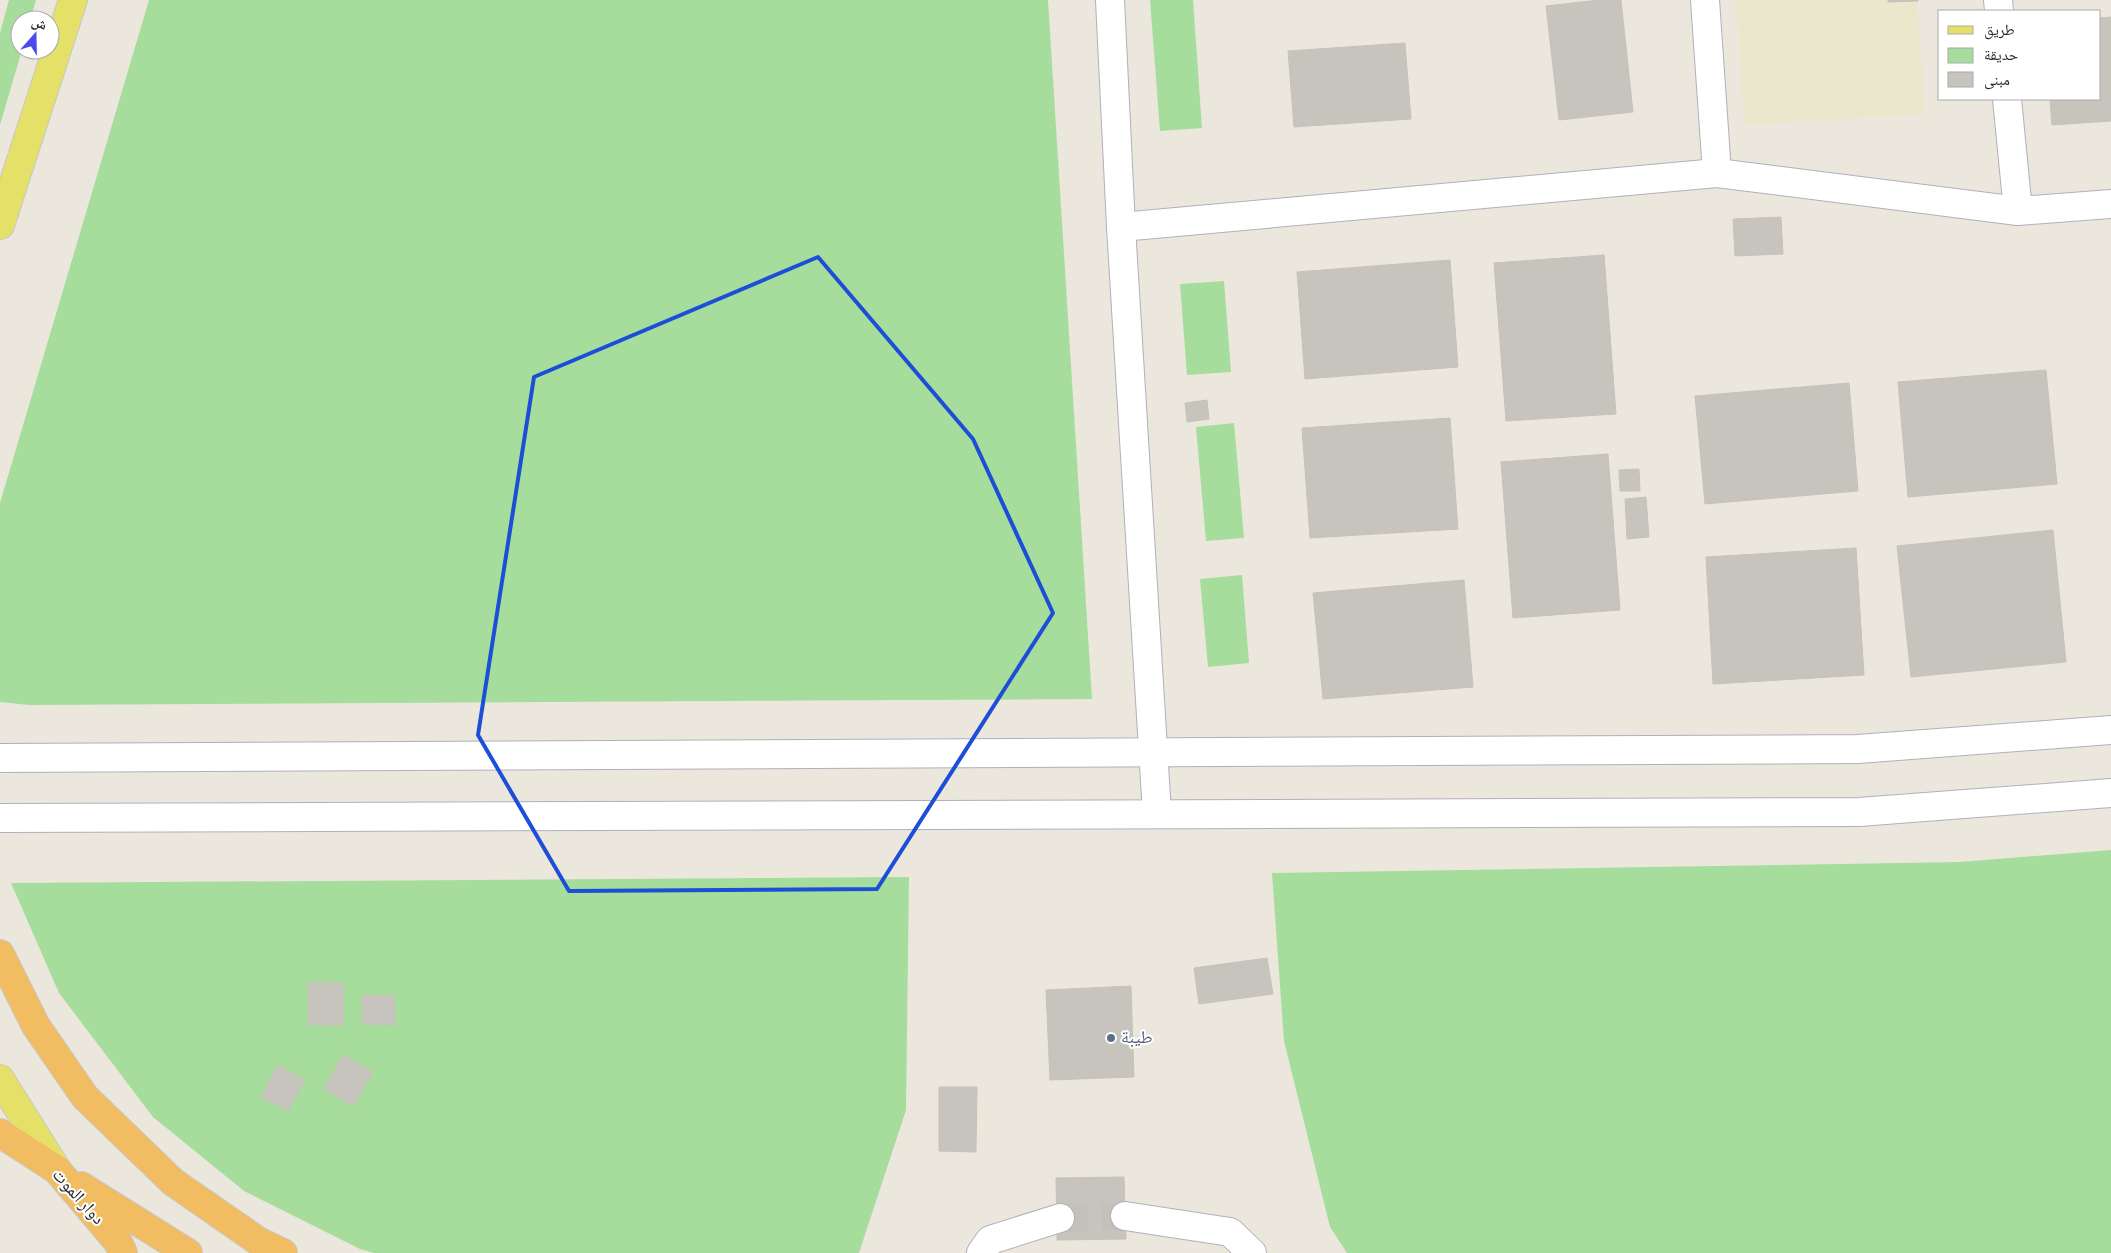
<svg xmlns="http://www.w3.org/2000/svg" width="2111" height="1253" font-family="'Alegreya Sans','Noto Naskh Arabic',sans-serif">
	<rect width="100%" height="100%" fill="#ebe7dd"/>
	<!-- education -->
	<polygon fill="#ebe7cd" points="1736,0 1917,0 1925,114 1744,125"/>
	<!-- green -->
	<g fill="#a6dd9d">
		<polygon points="9,0 36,0 30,20 20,20 22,50 0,125 0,33"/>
		<polygon points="149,0 1048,0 1092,699 29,705 0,702 0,503"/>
		<polygon points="1150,0 1193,0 1202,128 1160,131"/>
		<polygon points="1224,281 1231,372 1187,375 1180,284"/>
		<polygon points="1234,423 1244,538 1206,541 1196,427"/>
		<polygon points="1242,575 1249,663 1208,667 1200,579"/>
		<polygon points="2111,850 2111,1253 1347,1253 1330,1227 1284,1041 1272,873 1960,862"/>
		<polygon points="909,877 906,1110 859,1253 374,1253 360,1249 244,1191 153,1117 59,993 11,883"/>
	</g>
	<!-- building -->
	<g fill="#c6c4bc" stroke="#c6c3b6">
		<polygon points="1599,0 1621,0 1633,112 1559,120 1546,6"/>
		<polygon points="1888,0 1918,0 1918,1 1888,2"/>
		<polygon points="2111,17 2111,121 2052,125 2050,99 2100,99 2100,18"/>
		<polygon points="1405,43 1411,119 1294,127 1288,51"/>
		<polygon points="1781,217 1783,254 1735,256 1733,219"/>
		<polygon points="1604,255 1616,414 1506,421 1494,263"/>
		<polygon points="1450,260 1458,367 1305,379 1297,272"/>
		<polygon points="2046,370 2057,484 1908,497 1898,382"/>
		<polygon points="1849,383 1858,491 1705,504 1695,396"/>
		<polygon points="1207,400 1209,419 1187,422 1185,403"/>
		<polygon points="1450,418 1458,529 1310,538 1302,428"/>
		<polygon points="1608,454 1620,610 1513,618 1501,462"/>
		<polygon points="1639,469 1640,491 1620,491 1619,470"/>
		<polygon points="1646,497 1649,537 1627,539 1625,499"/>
		<polygon points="2053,530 2066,662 1911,677 1897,546"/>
		<polygon points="1856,548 1864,675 1713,684 1706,557"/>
		<polygon points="1464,580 1473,687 1323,699 1313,593"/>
		<polygon points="1267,958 1273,994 1199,1004 1194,968"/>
		<rect x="308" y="983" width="35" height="42"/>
		<polygon points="1131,986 1134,1077 1050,1080 1046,990"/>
		<polygon points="362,995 395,996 395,1025 362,1024"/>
		<polygon points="343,1055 373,1072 353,1106 324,1089"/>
		<polygon points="278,1065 305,1080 288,1111 261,1097"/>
		<polygon points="939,1087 977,1087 976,1152 939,1151"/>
		<polygon points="1124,1177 1126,1239 1057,1240 1056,1178"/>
	</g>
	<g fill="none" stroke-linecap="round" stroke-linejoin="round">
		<!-- minor-tunnel -->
		<polyline stroke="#c4c1b9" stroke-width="28" stroke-dasharray="28 14" stroke-linecap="butt" points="1060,1218 1125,1216"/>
		<defs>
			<g id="minor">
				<polyline points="1110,0 1121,227 1157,814"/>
				<polyline points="1998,0 1999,11"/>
				<polyline points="1717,173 2018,211 2007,99"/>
				<polyline points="2018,211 2111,204"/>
				<polyline points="1121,227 1717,173 1705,0"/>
				<polyline points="0,758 1858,749 2111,730"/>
				<polyline points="0,818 1859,812 2111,793"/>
				<polyline points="1125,1216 1230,1232 1252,1253"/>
				<polyline points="981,1253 990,1240 1060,1218"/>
			</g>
			<g id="major">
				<polyline points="0,225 73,0"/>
				<polyline points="0,1079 57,1170"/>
			</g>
			<g id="highway">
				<polyline points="0,954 36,1026 85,1097 173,1182 258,1241 283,1253"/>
				<polyline points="0,1133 57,1170 118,1242 123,1253"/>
				<polyline points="81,1186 188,1253"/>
			</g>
		</defs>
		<!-- minor casing -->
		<use href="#minor" stroke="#b0b0bc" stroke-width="30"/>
		<!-- major casing -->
		<use href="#major" stroke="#c8c8c8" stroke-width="30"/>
		<!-- highway casing -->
		<use href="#highway" stroke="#c8c8c8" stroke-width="30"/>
		<!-- minor -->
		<use href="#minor" stroke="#fff" stroke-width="28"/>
		<!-- major -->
		<use href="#major" stroke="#e5e067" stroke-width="28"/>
		<!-- highway -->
		<use href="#highway" stroke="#f1bc62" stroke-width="28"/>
	</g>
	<!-- marked area -->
	<path fill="none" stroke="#1d4ed8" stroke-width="4" stroke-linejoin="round" d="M818,257L973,439L1053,613L877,889L569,891L478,735L534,377Z"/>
	<!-- markers -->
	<circle fill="#5c6f8a" stroke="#fff" stroke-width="2" cx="1111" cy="1038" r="5"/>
	<g text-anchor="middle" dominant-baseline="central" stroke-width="4" stroke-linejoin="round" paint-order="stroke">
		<!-- service labels -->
		<g font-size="18" fill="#4e5e75" stroke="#fff" text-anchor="start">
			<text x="1121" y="1038">طيبة</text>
		</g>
		<!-- street labels -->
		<g font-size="18" fill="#2a2a2a" stroke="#fff">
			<text transform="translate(78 1197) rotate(48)">دوار الموت</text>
		</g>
	</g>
	<!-- legend -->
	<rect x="1938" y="10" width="162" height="90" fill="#ffffff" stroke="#aaaaaa"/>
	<rect x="1948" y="26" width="25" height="8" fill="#e5e067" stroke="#aaaaaa"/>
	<text x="1984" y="35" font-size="15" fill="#2a2a2a">طريق</text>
	<rect x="1948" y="48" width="25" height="15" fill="#a6dd9d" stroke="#aaaaaa"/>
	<text x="1984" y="60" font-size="15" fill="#2a2a2a">حديقة</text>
	<rect x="1948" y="72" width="25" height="15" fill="#c6c4bc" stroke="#aaaaaa"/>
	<text x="1984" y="85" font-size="15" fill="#2a2a2a">مبنى</text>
	<!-- north arrow -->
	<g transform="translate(35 35) rotate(20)"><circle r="24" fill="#ffffff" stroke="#aaaaaa"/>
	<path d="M0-4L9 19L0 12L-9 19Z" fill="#4c4aeb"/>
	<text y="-8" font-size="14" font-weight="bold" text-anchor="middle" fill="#2a2a2a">ش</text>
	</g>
</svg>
